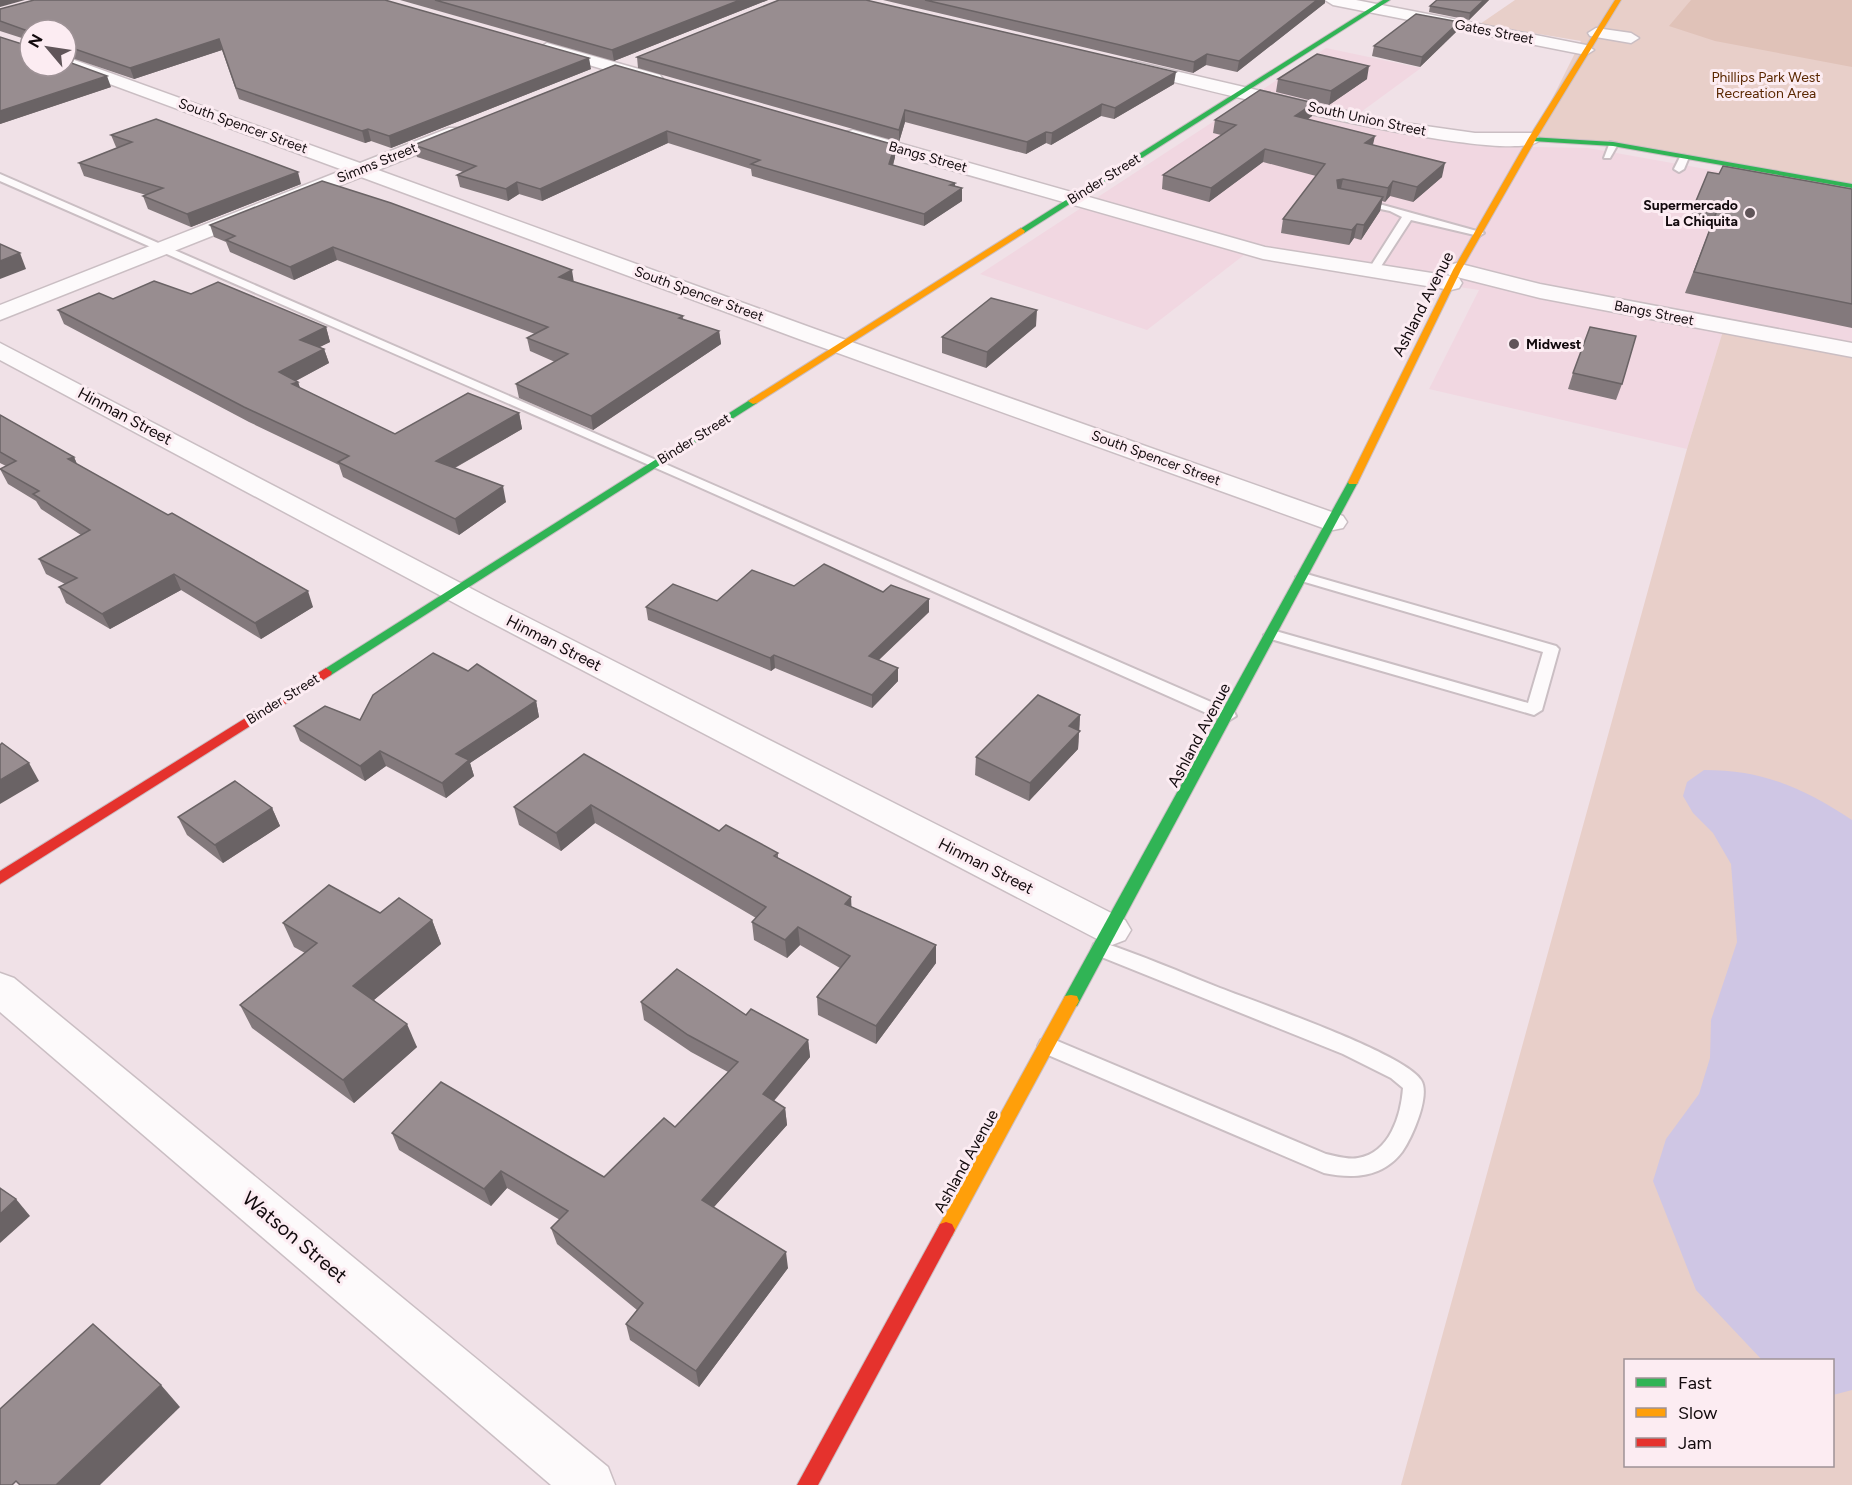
<svg xmlns="http://www.w3.org/2000/svg" width="1852" height="1485" font-family="Figtree,sans-serif">
	<rect width="100%" height="100%" fill="#f0e1e7"/>
	<!-- built -->
	<polygon fill="#f1d7e1" points="1326,48 1421,68 1346,123 1483,146 1588,148 1852,195 1852,347 1726,321 1687,449 1429,389 1479,290 1244,255 1147,330 980,274"/>
	<!-- green -->
	<g fill="#e8cfc9" fill-rule="evenodd">
		<polygon points="1515,0 1852,0 1852,186 1613,144 1532,139 1581,41 1480,24"/>
		<path d="M1726,321L1852,347V1485H1401L1687,449ZM1626,1360H1832V1466H1626Z"/>
	</g>
	<!-- forest -->
	<polygon fill="#e0c2b8" points="1691,0 1852,0 1852,67 1715,41 1669,26"/>
	<!-- water -->
	<path fill="#cfc6e4" d="M1704,770C1764,770 1803,788 1852,820V1390L1833,1395L1832,1360H1762L1696,1290L1653,1181L1666,1139L1699,1094L1710,1058L1711,1020L1737,942L1731,864L1713,833L1693,813L1683,796L1687,782Z"/>
	<g fill="none" stroke-linecap="round" stroke-linejoin="round">
		<defs>
			<g id="lane">
				<polygon points="1610,142 1618,144 1610,158 1604,158"/>
				<polygon points="1681,155 1689,157 1684,169 1679,172 1674,169"/>
				<polygon points="0,174 1234,712 1236,716 1228,721 1222,720 681,479 0,181"/>
				<polygon points="1361,199 1484,233 1479,236 1411,220 1376,274 1368,274 1367,272 1402,217 1390,211 1357,204 1357,200"/>
				<polygon points="1303,573 1556,646 1559,649 1542,710 1534,715 1267,638 1264,635 1272,630 1528,703 1543,652 1298,580 1296,577"/>
				<path d="M1101,942C1141,955 1180,972 1220,988C1256,1002 1404,1053 1421,1080C1431,1095 1412,1138 1402,1152C1382,1178 1353,1179 1324,1173L1041,1052L1038,1046L1041,1040L1048,1038L1055,1040L1326,1154C1336,1156 1348,1160 1358,1158C1390,1153 1401,1115 1403,1088L1391,1078L1343,1054L1094,954L1092,949L1094,944Z"/>
			</g>
			<g id="street">
				<polygon points="1325,0 1356,0 1586,45 1594,50 1586,55 1333,5"/>
				<polygon points="1596,28 1631,33 1639,38 1631,43 1590,36 1588,33"/>
				<polygon points="547,43 660,75 663,79 654,84 541,51 539,48"/>
				<polygon points="66,57 360,163 449,128 463,128 465,132 463,136 378,170 815,329 1343,516 1347,522 1343,528 1333,530 1323,528 799,339 361,177 0,320 0,305 343,170 61,66 66,66"/>
				<path d="M1132,61L1390,121L1475,133H1532L1541,139C1519,172 1176,82 1126,70L1124,66Z"/>
				<polygon points="853,130 1265,247 1451,276 1459,278 1462,283 1459,288 1451,290 1263,259 846,140 844,136 846,132"/>
				<polygon points="1457,263 1540,284 1852,343 1852,357 1540,298 1449,275 1446,270 1449,265"/>
				<polygon points="0,343 495,601 1125,920 1131,930 1125,940 1112,945 1099,940 473,613 0,360"/>
				<polygon points="0,973 14,978 608,1467 615,1485 551,1485 0,1012"/>
			</g>
			<g id="fast">
				<polygon points="1383,0 1390,0 1024,233 1017,231"/>
				<polygon points="1529,137 1613,142 1852,184 1852,188 1613,146 1532,141 1529,141"/>
				<polygon points="753,398 757,399 757,403 331,675 326,676 320,672"/>
				<polygon points="1353,479 1358,482 1077,1006 1071,1007 1065,1006 1063,1001 1065,996 1348,482"/>
			</g>
			<g id="slow">
				<polygon points="1615,0 1621,0 1536,139 1461,270 1358,482 1357,484 1349,484 1348,482 1453,270 1528,139"/>
				<polygon points="1021,228 1025,231 1024,233 757,403 753,404 748,401"/>
				<polygon points="1071,995 1077,996 1079,1001 952,1236 946,1238 940,1236 937,1230 940,1224 1065,996"/>
			</g>
			<g id="jam">
				<polygon points="326,668 332,672 331,675 0,884 0,871"/>
				<polygon points="946,1222 952,1224 955,1230 952,1236 818,1485 797,1485 940,1224"/>
			</g>
		</defs>
		<!-- lane casing -->
		<use href="#lane" stroke="#cabec3" stroke-width="4"/>
		<!-- street casing -->
		<use href="#street" stroke="#cabec3" stroke-width="3"/>
		<!-- fast casing -->
		<use href="#fast" stroke="#cabec3" stroke-width="2"/>
		<!-- slow casing -->
		<use href="#slow" stroke="#cabec3" stroke-width="2"/>
		<!-- jam casing -->
		<use href="#jam" stroke="#cabec3" stroke-width="2"/>
		<!-- lane -->
		<use href="#lane" fill="#fdfafb" fill-rule="evenodd"/>
		<!-- street -->
		<use href="#street" fill="#fdfafb" fill-rule="evenodd"/>
		<!-- fast -->
		<use href="#fast" fill="#30b455" fill-rule="evenodd"/>
		<!-- slow -->
		<use href="#slow" fill="#ff9f0a" fill-rule="evenodd"/>
		<!-- jam -->
		<use href="#jam" fill="#e5322d" fill-rule="evenodd"/>
	</g>
	<!-- wall -->
	<g fill="#83797c">
		<polygon points="400,0 768,0 614,61"/>
		<polygon points="883,0 1325,0 1325,3 1237,72 1206,65 1193,73"/>
		<polygon points="1437,0 1489,0 1469,20 1429,12 1430,6"/>
		<polygon points="0,9 591,69 391,148 371,141 365,143 239,99 222,50 134,79 66,56 66,30 30,66 111,87 0,124 0,37 25,45 28,43 28,40 0,31"/>
		<polygon points="1459,22 1456,32 1420,67 1372,56 1374,46"/>
		<polygon points="637,57 1174,84 1114,119 1101,116 1051,145 1046,143 1026,154 905,122 899,142 638,68"/>
		<polygon points="615,65 895,145 895,157 893,165 962,188 962,201 924,226 752,176 751,169 668,143 542,201 519,194 508,201 460,187 457,175 463,172 417,157 414,145"/>
		<polygon points="1278,79 1367,79 1329,105 1276,92"/>
		<polygon points="1314,103 1312,116 1308,119 1373,145 1442,177 1413,202 1390,196 1385,202 1382,201 1380,211 1361,240 1354,238 1349,245 1281,233 1283,219 1316,176 1263,162 1209,202 1162,189 1163,175 1221,135 1213,133 1215,120"/>
		<polygon points="111,135 301,184 191,227 148,209 143,196 146,195 84,176 79,163 118,148 116,147"/>
		<polygon points="1719,174 1852,189 1852,328 1685,293 1711,226 1689,222 1696,201"/>
		<polygon points="210,225 574,282 683,316 683,320 719,331 721,344 593,430 519,398 516,384 555,362 530,351 527,338 535,334 337,260 294,280 230,252 226,242 214,237"/>
		<polygon points="191,294 326,327 330,342 320,347 324,349 329,363 296,381 298,382 300,388 395,434 519,413 522,429 455,468 506,502 459,535 343,477 339,465 249,422 64,324 58,310 113,299"/>
		<polygon points="1036,326 986,368 942,353 942,337"/>
		<polygon points="1573,373 1622,384 1616,400 1568,389"/>
		<polygon points="0,415 74,457 77,464 313,607 261,639 181,590 110,629 66,603 59,587 65,584 46,574 39,559 81,535 41,509 36,501 8,484 0,469 6,466 0,463"/>
		<polygon points="794,586 883,592 929,612 879,660 898,668 898,681 872,708 775,668 771,671 648,620 646,607 717,601"/>
		<polygon points="468,671 536,701 539,717 470,763 474,776 446,798 386,766 365,781 300,741 294,726 360,720"/>
		<polygon points="1080,715 1078,749 1029,801 975,775 976,757"/>
		<polygon points="584,754 719,831 778,853 778,858 852,907 936,945 936,963 876,1044 818,1015 817,997 840,968 800,945 787,958 754,940 752,922 756,918 595,823 561,851 519,825 514,807"/>
		<polygon points="272,808 280,826 223,863 187,835 178,817"/>
		<polygon points="380,913 432,920 441,944 374,1000 417,1047 354,1103 252,1028 240,1005 305,953 294,947 283,923"/>
		<polygon points="641,1002 746,1015 808,1040 810,1057 774,1101 785,1108 787,1125 713,1208 788,1268 699,1387 630,1340 626,1324 637,1310 557,1244 551,1228 560,1220 507,1188 491,1206 399,1150 392,1133 604,1177 675,1127 728,1072 691,1052 644,1020"/>
	</g>
	<!-- shaded-wall -->
	<g fill="#6a6365">
		<polygon points="0,0 25,0 0,7"/>
		<polygon points="740,0 768,0 614,61 612,50"/>
		<polygon points="1317,0 1325,0 1325,3 1237,72 1239,61"/>
		<polygon points="1484,0 1489,0 1469,20 1470,13"/>
		<polygon points="1459,22 1456,32 1420,67 1422,57"/>
		<polygon points="219,39 222,50 134,79 130,68"/>
		<polygon points="1207,54 1206,65 1193,73 1194,62"/>
		<polygon points="589,58 591,69 391,148 389,136"/>
		<polygon points="1369,66 1367,79 1329,105 1331,91"/>
		<polygon points="1176,72 1174,84 1114,119 1115,108"/>
		<polygon points="107,76 111,87 0,124 0,111"/>
		<polygon points="1314,103 1312,116 1293,130 1295,116"/>
		<polygon points="1102,104 1101,116 1051,145 1052,133"/>
		<polygon points="905,110 905,122 899,142 899,130"/>
		<polygon points="368,129 371,141 365,143 362,131"/>
		<polygon points="667,131 668,143 542,201 540,189"/>
		<polygon points="1046,132 1046,143 1026,154 1027,142"/>
		<polygon points="1375,136 1372,149 1365,143"/>
		<polygon points="895,145 895,157 890,176 889,164"/>
		<polygon points="1265,149 1263,162 1209,202 1211,188"/>
		<polygon points="1445,163 1442,177 1413,202 1417,187"/>
		<polygon points="298,172 301,184 191,227 187,214"/>
		<polygon points="1343,179 1340,193 1334,195 1337,180"/>
		<polygon points="1393,181 1390,196 1385,202 1388,188"/>
		<polygon points="517,182 519,194 508,201 506,189"/>
		<polygon points="955,183 955,193 962,188 962,201 924,226 924,214 950,185"/>
		<polygon points="1383,197 1380,211 1361,240 1364,225"/>
		<polygon points="1357,224 1354,238 1349,245 1352,230"/>
		<polygon points="333,247 337,260 294,280 290,267"/>
		<polygon points="20,253 26,269 0,279 0,261"/>
		<polygon points="572,270 574,283 559,277"/>
		<polygon points="1037,310 1036,326 986,368 987,352"/>
		<polygon points="326,327 330,342 305,354 300,340"/>
		<polygon points="719,331 721,344 593,430 591,416"/>
		<polygon points="324,349 329,363 284,387 279,372"/>
		<polygon points="298,382 303,397 292,384"/>
		<polygon points="519,413 522,429 440,476 436,461"/>
		<polygon points="74,457 80,472 68,459"/>
		<polygon points="503,486 506,502 459,535 455,519"/>
		<polygon points="174,574 181,590 110,629 102,614"/>
		<polygon points="308,591 313,607 261,639 255,623"/>
		<polygon points="929,599 929,612 869,669 869,656"/>
		<polygon points="774,655 775,668 771,671 770,658"/>
		<polygon points="898,668 898,681 872,708 872,695"/>
		<polygon points="536,701 539,717 470,763 474,776 446,798 442,783 456,754"/>
		<polygon points="1080,715 1078,749 1029,801 1030,783 1069,726"/>
		<polygon points="380,751 386,766 365,781 360,766"/>
		<polygon points="29,763 39,781 0,804 0,780"/>
		<polygon points="591,805 595,823 561,851 556,833"/>
		<polygon points="272,808 280,826 223,863 215,845"/>
		<polygon points="851,897 852,915 845,904"/>
		<polygon points="432,920 441,944 363,1009 353,986"/>
		<polygon points="798,927 800,945 787,958 785,940"/>
		<polygon points="936,945 936,963 876,1044 876,1026"/>
		<polygon points="407,1024 417,1047 354,1103 343,1080"/>
		<polygon points="808,1040 810,1057 765,1111 763,1094"/>
		<polygon points="785,1108 787,1125 705,1217 702,1200"/>
		<polygon points="501,1171 507,1188 491,1206 484,1189"/>
		<polygon points="16,1199 30,1216 0,1243 0,1214"/>
		<polygon points="786,1252 788,1268 699,1387 696,1371"/>
		<polygon points="161,1385 180,1407 100,1485 56,1485"/>
	</g>
	<!-- building -->
	<g fill="#988d90" stroke="#6a6365" stroke-width="1.5">
		<polygon points="34,0 385,0 589,58 389,136 368,129 362,131 236,88 219,39 130,68 66,46 66,30 30,30 30,66 66,66 66,61 107,76 0,111 0,37 25,45 28,43 28,31 0,21 0,9"/>
		<polygon points="435,0 740,0 612,50"/>
		<polygon points="779,0 866,0 1176,72 1115,108 1102,104 1052,133 1046,132 1027,142 905,110 899,130 637,57"/>
		<polygon points="925,0 1317,0 1239,61 1207,54 1194,62"/>
		<polygon points="1437,0 1484,0 1470,13 1430,6"/>
		<polygon points="1416,14 1459,22 1422,57 1374,46"/>
		<polygon points="1317,54 1369,66 1331,91 1278,79"/>
		<polygon points="615,65 895,145 889,164 955,183 950,185 962,188 924,214 751,164 760,160 667,131 540,189 517,182 506,189 457,175 476,166 414,145"/>
		<polygon points="1260,90 1314,103 1295,116 1375,136 1365,143 1445,163 1417,187 1393,181 1388,188 1343,179 1337,180 1338,188 1383,197 1364,225 1357,224 1352,230 1283,219 1325,164 1265,149 1211,188 1163,175 1236,125 1215,120"/>
		<polygon points="156,119 298,172 187,214 143,196 163,188 79,163 132,142 111,135"/>
		<polygon points="1723,166 1852,189 1852,304 1694,272 1719,205 1696,201 1708,172 1719,174"/>
		<polygon points="322,181 391,203 572,270 559,277 683,316 679,318 719,331 591,416 516,384 568,354 527,338 548,327 333,247 290,267 226,240 235,236 210,225"/>
		<polygon points="0,244 20,253 0,261"/>
		<polygon points="154,281 191,294 218,282 326,327 300,340 324,349 279,372 298,382 292,384 395,434 468,393 519,413 436,461 503,486 455,519 338,462 349,456 244,407 58,310 99,293 113,299"/>
		<polygon points="991,298 1037,310 987,352 942,337"/>
		<polygon points="1590,327 1636,336 1622,384 1573,373"/>
		<polygon points="0,415 74,457 68,459 168,515 172,513 308,591 255,623 174,574 102,614 59,587 77,578 39,559 90,530 33,494 39,491 0,469 16,461 0,452"/>
		<polygon points="824,564 883,592 891,585 929,599 869,656 898,668 872,695 774,655 770,658 646,607 673,584 717,601 752,570 794,586"/>
		<polygon points="433,653 468,671 477,664 536,701 456,754 469,760 442,783 380,751 360,766 294,726 325,706 360,720 373,695"/>
		<polygon points="1038,695 1080,715 1069,726 1080,731 1030,783 976,757"/>
		<polygon points="2,743 29,763 0,780 0,745"/>
		<polygon points="584,754 719,831 726,825 778,853 774,856 851,897 845,904 936,945 876,1026 817,997 850,956 798,927 785,940 752,922 766,907 591,805 556,833 514,807"/>
		<polygon points="235,781 272,808 215,845 178,817"/>
		<polygon points="329,885 380,913 399,898 432,920 353,986 407,1024 343,1080 240,1005 317,943 283,923"/>
		<polygon points="677,969 746,1015 751,1009 808,1040 763,1094 785,1108 702,1200 786,1252 696,1371 626,1324 643,1303 551,1228 568,1211 501,1171 484,1189 392,1133 441,1082 604,1177 664,1118 675,1127 738,1062 688,1035 641,1002"/>
		<polygon points="0,1188 16,1199 0,1214"/>
		<polygon points="93,1324 161,1385 56,1485 20,1485 16,1481 12,1485 0,1485 0,1409"/>
	</g>
	<!-- markers -->
	<g fill="#605559" stroke="#fcecf2" stroke-width="2">
		<circle cx="1750" cy="213" r="6"/>
		<circle cx="1514" cy="344" r="6"/>
	</g>
	<g text-anchor="middle" dominant-baseline="central" stroke-width="6" stroke-linejoin="round" paint-order="stroke">
		<!-- far-street labels -->
		<g font-size="14" fill="#120a0d" stroke="#fcecf2">
			<text transform="translate(1494 32) rotate(11)">Gates Street</text>
			<text transform="translate(1367 119) rotate(12)">South Union Street</text>
			<text transform="translate(243 126) rotate(20)">South Spencer Street</text>
			<text transform="translate(928 157) rotate(16)">Bangs Street</text>
			<text transform="translate(377 163) rotate(-22)">Simms Street</text>
			<text transform="translate(1104 179) rotate(-32)">Binder Street</text>
			<text transform="translate(699 294) rotate(20)">South Spencer Street</text>
			<text transform="translate(1654 313) rotate(11)">Bangs Street</text>
			<text transform="translate(694 439) rotate(-32)">Binder Street</text>
			<text transform="translate(1156 458) rotate(20)">South Spencer Street</text>
			<text transform="translate(283 699) rotate(-32)">Binder Street</text>
		</g>
		<!-- far-park labels -->
		<g font-size="14" fill="#5a2701" stroke="#fcecf2">
			<text x="1766" y="77">Phillips Park West<tspan x="1766" dy="16">Recreation Area</tspan></text>
		</g>
		<!-- far-poi labels -->
		<g font-size="14" font-weight="bold" fill="#120a0d" stroke="#fcecf2" text-anchor="end">
			<text x="1738" y="205">Supermercado<tspan x="1738" dy="16">La Chiquita</tspan></text>
			<text x="1526" y="344" text-anchor="start">Midwest</text>
		</g>
		<!-- street labels -->
		<g font-size="16" fill="#120a0d" stroke="#fcecf2">
			<text transform="translate(1423 304) rotate(-63)">Ashland Avenue</text>
			<text transform="translate(125 416) rotate(28)">Hinman Street</text>
			<text transform="translate(554 643) rotate(27)">Hinman Street</text>
			<text transform="translate(1199 735) rotate(-62)">Ashland Avenue</text>
			<text transform="translate(986 866) rotate(27)">Hinman Street</text>
			<text transform="translate(966 1161) rotate(-61)">Ashland Avenue</text>
		</g>
		<!-- near-street labels -->
		<g font-size="20" fill="#120a0d" stroke="#fcecf2">
			<text transform="translate(295 1237) rotate(40)">Watson Street</text>
		</g>
	</g>
	<!-- legend -->
	<rect x="1624" y="1359" width="210" height="108" fill="#fcecf2" stroke="#9e9296" stroke-width="1.5"/>
	<rect x="1636" y="1378" width="30" height="9" fill="#30b455" stroke="#9e9296" stroke-width="1.5"/>
	<text x="1678" y="1389" font-size="18" fill="#120a0d">Fast</text>
	<rect x="1636" y="1408" width="30" height="9" fill="#ff9f0a" stroke="#9e9296" stroke-width="1.5"/>
	<text x="1678" y="1419" font-size="18" fill="#120a0d">Slow</text>
	<rect x="1636" y="1438" width="30" height="9" fill="#e5322d" stroke="#9e9296" stroke-width="1.5"/>
	<text x="1678" y="1449" font-size="18" fill="#120a0d">Jam</text>
	<!-- north arrow -->
	<g transform="translate(48 48) rotate(299)"><circle r="28" fill="#fcecf2" stroke="#9e9296" stroke-width="1.5"/>
	<path d="M0-4.5L10 22L0 15L-10 22Z" fill="#605559"/>
	<text y="-9" font-size="16" font-weight="bold" text-anchor="middle" fill="#120a0d">N</text>
	</g>
</svg>
